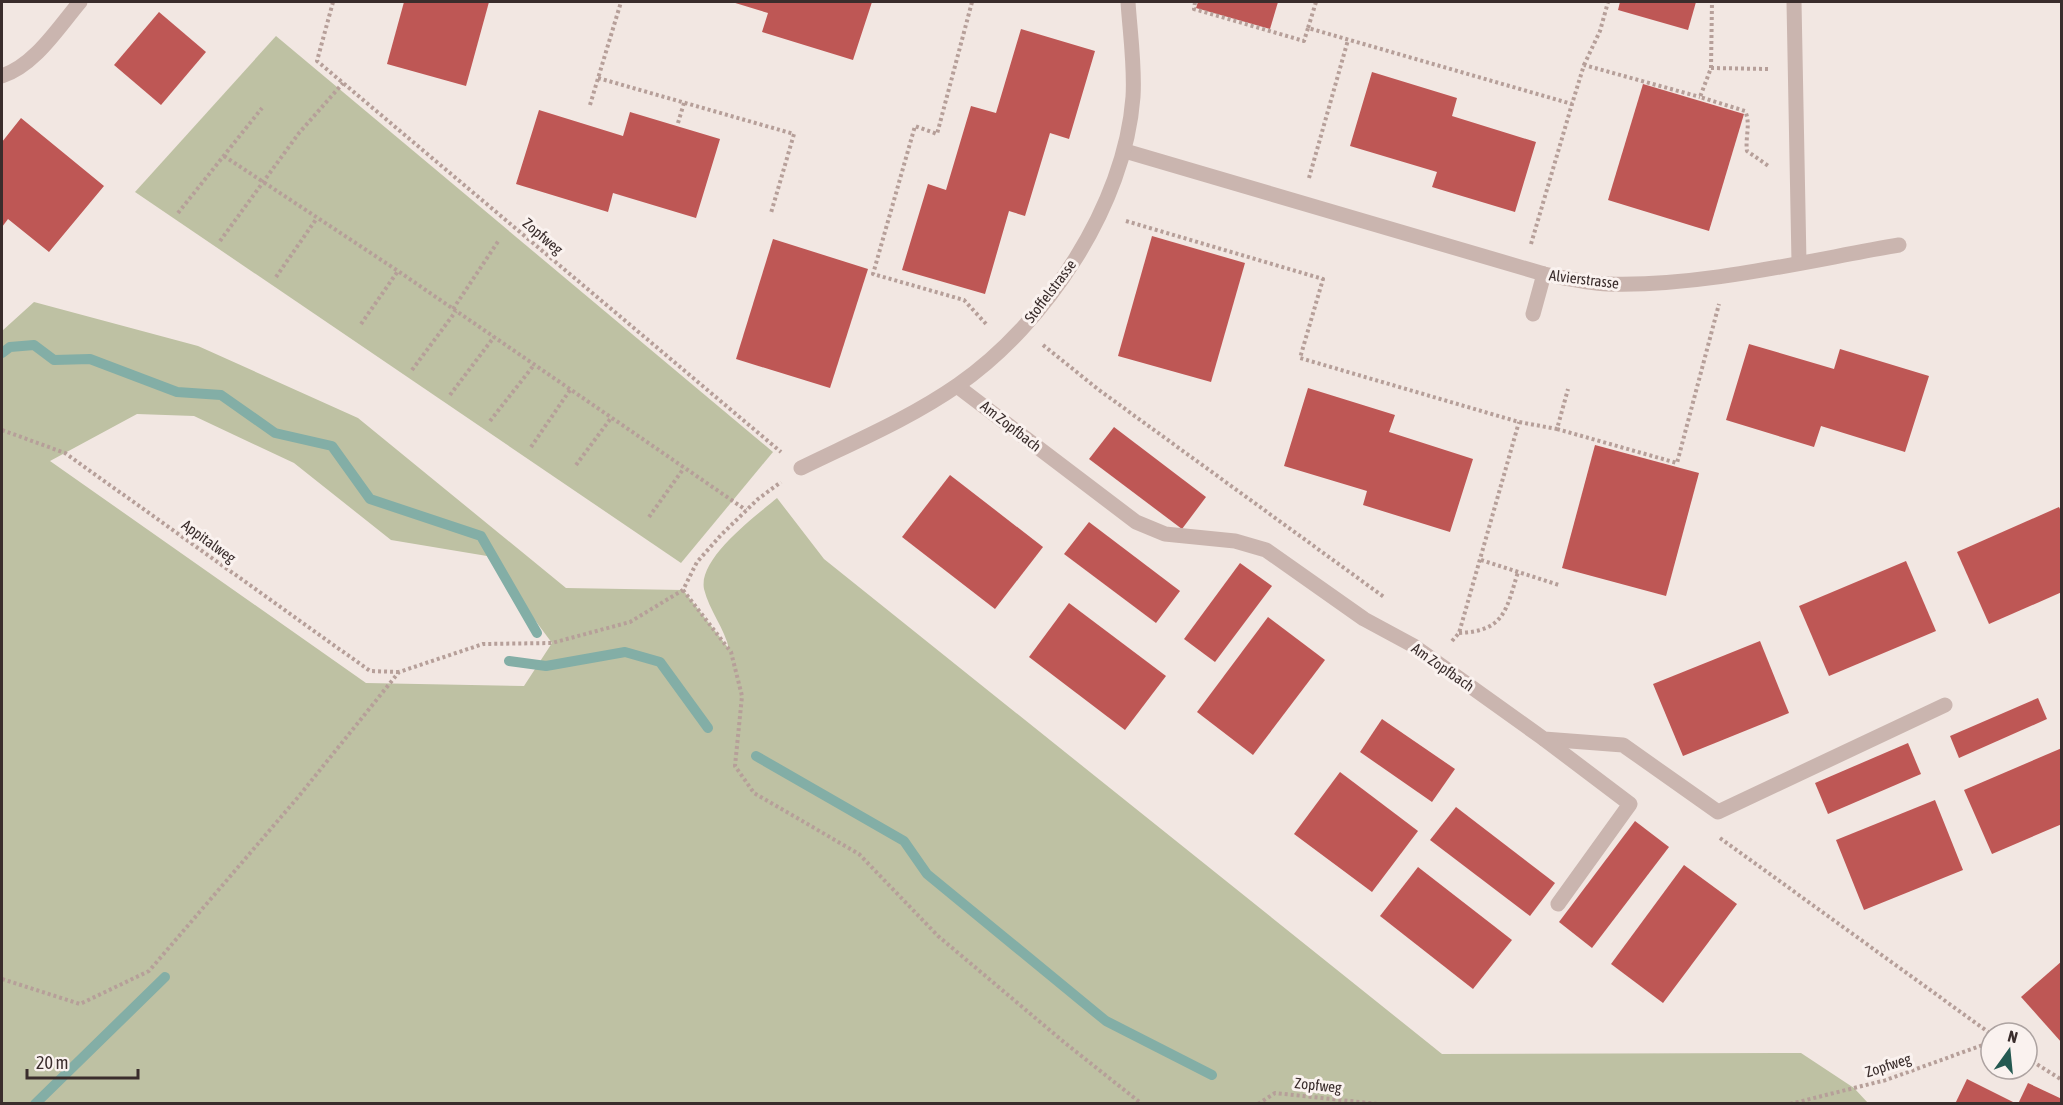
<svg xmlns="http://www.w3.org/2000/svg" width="2063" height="1105" font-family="'Asap Condensed',sans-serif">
	<rect width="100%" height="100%" fill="#f2e7e2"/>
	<!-- green -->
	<g fill="#bec1a3" fill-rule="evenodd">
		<polygon points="276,36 773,452 681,563 135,192"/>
		<path d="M34,302L198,346L358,418L566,588L683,590L729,649C725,629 709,610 704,589C698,558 756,516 777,498L824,559L1442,1054L1801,1053L1854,1088L1868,1103H2V331ZM137,414L194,416L294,463L391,540L487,556L552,643L524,686L366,683L50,461Z"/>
	</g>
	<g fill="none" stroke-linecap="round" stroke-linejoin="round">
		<!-- stream -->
		<g stroke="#83aea6" stroke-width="10">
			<polyline points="2,353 10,347 34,345 54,360 90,359 177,392 221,395 275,433 332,446 370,499 481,536 537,633"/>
			<polyline points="509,661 546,666 625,652 660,662 708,728"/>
			<polyline points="756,756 904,841 927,874 1106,1021 1212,1075"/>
			<polyline points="35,1104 165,977"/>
		</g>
	</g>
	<!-- building -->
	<g fill="#be5755">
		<polygon points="404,2 489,2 466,86 387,64"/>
		<polygon points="732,2 872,2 853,60 762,32 768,13"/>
		<polygon points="1198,2 1278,2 1270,29 1196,8"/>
		<polygon points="1620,2 1696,2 1688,30 1618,10"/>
		<polygon points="159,12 206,52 161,105 114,65"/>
		<polygon points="1021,29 1095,51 1069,139 1050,133 1025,216 1009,211 985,294 902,270 928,184 946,190 971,106 996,113"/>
		<polygon points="1372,72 1457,98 1452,116 1536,142 1515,212 1432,187 1437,172 1350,146"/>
		<polygon points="1643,84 1744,114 1709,231 1608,200"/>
		<polygon points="539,110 623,136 630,112 720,139 696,218 613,193 608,212 516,184"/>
		<polygon points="21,118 104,186 49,252 8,219 2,227 2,142"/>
		<polygon points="1152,236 1245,263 1211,382 1118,356"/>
		<polygon points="773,239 868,269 830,388 736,359"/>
		<polygon points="1749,344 1834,369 1840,349 1929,376 1905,452 1821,426 1814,447 1726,420"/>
		<polygon points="1308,388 1395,415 1389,432 1473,459 1450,532 1363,505 1367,491 1284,466"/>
		<polygon points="1114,427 1206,497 1182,529 1089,459"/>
		<polygon points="1595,445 1699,473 1666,596 1562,568"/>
		<polygon points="950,475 1043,547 995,609 902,537"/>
		<polygon points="2059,507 2062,513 2062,592 1989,624 1957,552"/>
		<polygon points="1089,522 1180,591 1156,623 1064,554"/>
		<polygon points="1906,561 1936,631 1829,676 1799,606"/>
		<polygon points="1240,563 1272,586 1215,662 1184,639"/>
		<polygon points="1069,603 1166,676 1125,730 1029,657"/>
		<polygon points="1268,617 1325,660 1253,755 1197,712"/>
		<polygon points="1760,641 1789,713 1683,756 1653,684"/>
		<polygon points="2038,698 2047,719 1959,758 1950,736"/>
		<polygon points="1382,719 1455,769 1432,802 1360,752"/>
		<polygon points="1908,743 1921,774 1828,814 1815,783"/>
		<polygon points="2062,748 2062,824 1992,854 1964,790"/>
		<polygon points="1340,772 1418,831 1372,892 1294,834"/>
		<polygon points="1935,800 1963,870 1864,910 1836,840"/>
		<polygon points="1456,807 1555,883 1530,916 1430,840"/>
		<polygon points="1635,821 1669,847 1592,948 1559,922"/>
		<polygon points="1684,865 1737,904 1663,1003 1611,964"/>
		<polygon points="1418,867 1512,940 1473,989 1380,916"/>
		<polygon points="2062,961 2062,1043 2021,997"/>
		<polygon points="1967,1079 2017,1104 1955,1104"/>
		<polygon points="2028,1083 2062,1099 2062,1104 2018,1104"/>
	</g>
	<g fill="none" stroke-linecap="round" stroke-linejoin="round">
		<!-- path -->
		<g stroke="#b69f99" stroke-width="4" stroke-dasharray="3 3" stroke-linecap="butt">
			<polyline points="333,2 317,61 781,452"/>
			<polyline points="972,2 937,134 915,126 873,274 964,300 987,325"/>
			<polyline points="1195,2 1194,9 1304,41 1308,28"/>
			<polyline points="1316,2 1308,28 1572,104 1584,65 1700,97"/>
			<polyline points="1584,65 1600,31 1608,2"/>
			<polyline points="1711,68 1712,2"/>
			<path d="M1768,69L1711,68L1700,97L1745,111C1751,123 1745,138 1747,151L1770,167"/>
			<polyline points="598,78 794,134 771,213"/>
			<polyline points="590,105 621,2"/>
			<polyline points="678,123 684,103"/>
			<polyline points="224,156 398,271 746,510"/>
			<polyline points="1309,178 1348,40"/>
			<polyline points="178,213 262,108"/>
			<polyline points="1126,221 1323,279 1300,358 1519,422 1557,429 1568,389"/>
			<polyline points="220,241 299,133 343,83"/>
			<polyline points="1531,244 1572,104"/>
			<polyline points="276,277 317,218"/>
			<polyline points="453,309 499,240"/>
			<polyline points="361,324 398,271"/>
			<polyline points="1043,345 1099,390 1384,597"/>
			<polyline points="412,370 456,311"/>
			<polyline points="450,395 494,337"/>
			<polyline points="490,421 534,365"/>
			<polyline points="1557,429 1677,463 1719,304"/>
			<polyline points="2,430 65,453 370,671 398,672"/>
			<polyline points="531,447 570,390"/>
			<polyline points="576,465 611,418"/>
			<polyline points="649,517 684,468"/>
			<polyline points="1481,560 1559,585"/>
			<polyline points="683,590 731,652 742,696 735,766 754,793 859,854 938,936 1065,1043 1142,1104"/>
			<path d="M1459,633C1505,631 1506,610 1518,572"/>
			<polyline points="1452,641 1459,633 1519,422"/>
			<polyline points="1720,838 1991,1034"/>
			<polyline points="2,979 80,1004 149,971 299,796 399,672 483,644 552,643 630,622 683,590 697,562 721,535 758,499 781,482"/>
			<polyline points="2027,1058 2062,1080"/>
			<polyline points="1258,1104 1275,1093 1378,1104"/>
			<polyline points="1790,1104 1886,1080 1991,1042"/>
		</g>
		<!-- lane -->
		<g stroke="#cab5af" stroke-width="15">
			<polyline points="1533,314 1544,274"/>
			<polyline points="957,386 1136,522 1165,534 1235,541 1266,550 1364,619 1414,646 1544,739 1623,745 1718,812 1945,705"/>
			<polyline points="1544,739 1630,804 1558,904"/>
		</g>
		<!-- street -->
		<g stroke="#cab5af" stroke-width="15">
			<polyline points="1794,2 1799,262"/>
			<path d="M2,76C35,65 58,28 80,2"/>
			<path d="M1125,151L1544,274C1565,278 1586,283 1608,284C1701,287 1806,261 1899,245"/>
			<path d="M801,468C854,442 909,419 958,385C1046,324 1125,205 1133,97C1135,66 1130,33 1128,2"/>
		</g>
	</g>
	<g text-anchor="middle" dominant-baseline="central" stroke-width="6" stroke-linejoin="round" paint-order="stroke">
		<!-- street labels -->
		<g font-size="15" fill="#3a2d2c" stroke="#faf2ef">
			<text transform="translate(543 236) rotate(40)">Zopfweg</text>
			<text transform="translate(1584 279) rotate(7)">Alvierstrasse</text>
			<text transform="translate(1050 291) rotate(-53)">Stoffelstrasse</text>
			<text transform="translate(1011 426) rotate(38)">Am Zopfbach</text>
			<text transform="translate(209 541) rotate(36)">Appitalweg</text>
			<text transform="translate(1443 667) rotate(35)">Am Zopfbach</text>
			<text transform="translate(1888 1065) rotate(-18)">Zopfweg</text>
			<text transform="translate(1318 1085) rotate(6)">Zopfweg</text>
		</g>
	</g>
	<!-- border -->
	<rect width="2063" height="1105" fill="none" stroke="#3a2d2c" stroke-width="6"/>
	<!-- north arrow -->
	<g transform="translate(2009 1051) rotate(15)"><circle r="28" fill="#faf2ef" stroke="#ada3a1" stroke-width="1.5"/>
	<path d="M0-4.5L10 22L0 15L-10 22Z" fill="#245951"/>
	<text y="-9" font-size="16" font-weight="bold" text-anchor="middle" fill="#3a2d2c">N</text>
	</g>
	<!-- scale -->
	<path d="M27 1069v9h111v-9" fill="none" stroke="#3a2d2c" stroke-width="3"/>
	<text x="36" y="1069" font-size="18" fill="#3a2d2c" stroke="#faf2ef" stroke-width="4.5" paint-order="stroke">20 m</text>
</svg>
